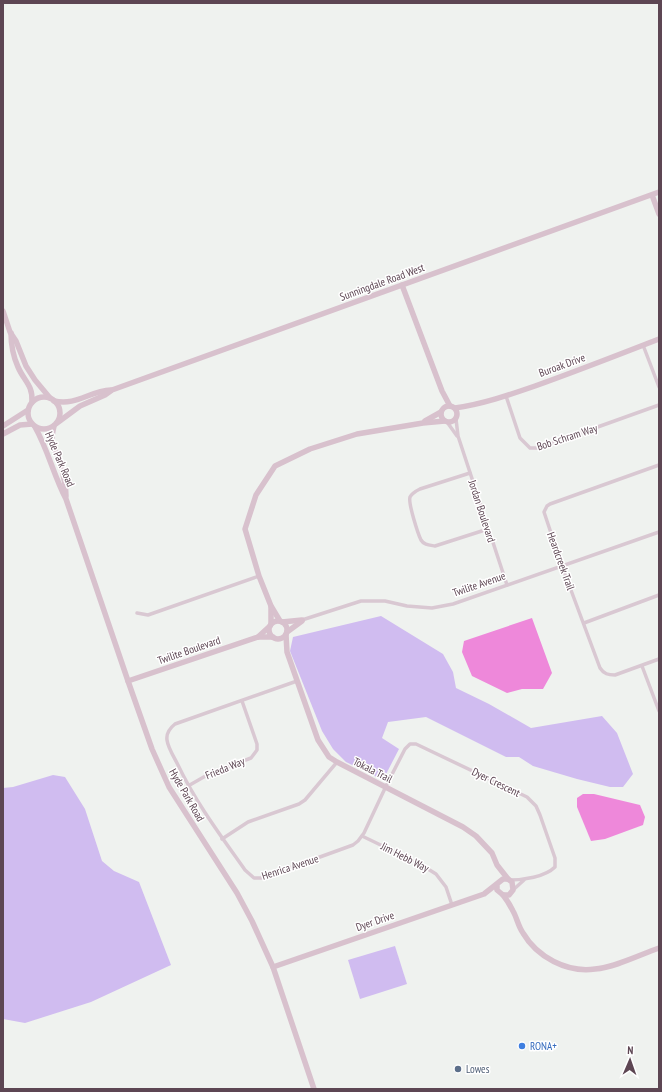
<svg xmlns="http://www.w3.org/2000/svg" width="662" height="1092" font-family="'PT Sans Narrow',sans-serif">
	<rect width="100%" height="100%" fill="#eff2ef"/>
	<!-- green -->
	<g fill="#d0bcf0">
		<polygon points="381,616 443,654 453,672 456,688 489,704 531,728 602,716 617,733 633,774 623,787 610,787 577,779 533,766 519,757 506,757 426,717 388,722 382,738 399,749 383,780 346,762 333,749 322,731 290,651 293,637"/>
		<polygon points="53,775 65,777 85,809 102,861 114,871 139,882 171,965 91,1002 25,1023 3,1019 3,788 13,787"/>
		<polygon points="395,946 407,984 360,999 348,960"/>
	</g>
	<!-- water -->
	<g fill="#ee88da">
		<polygon points="532,618 552,673 543,689 522,689 507,693 472,676 462,652 464,641"/>
		<polygon points="583,794 594,794 640,805 645,817 643,825 605,839 591,841 577,807 577,798"/>
	</g>
	<g fill="none" stroke-linecap="round" stroke-linejoin="round">
		<!-- street -->
		<g stroke="#d9c8d2" stroke-width="3.5">
			<polyline points="643,345 659,387"/>
			<polyline points="506,396 520,438 530,448 539,448 659,405"/>
			<polyline points="456,419 458,436 507,585"/>
			<polyline points="447,422 457,436"/>
			<path d="M659,465L550,504L547,506L544,512L562,566L600,668C604,674 608,675 615,675L659,659"/>
			<path d="M470,473L420,489C416,491 412,493 410,497C408,503 418,534 421,540C424,545 429,545 435,546L488,529"/>
			<polyline points="137,613 148,615 259,576"/>
			<polyline points="302,620 361,601 385,601 407,606 432,608 453,604 659,532"/>
			<polyline points="584,623 659,595"/>
			<polyline points="642,666 659,711"/>
			<path d="M297,681L175,724C170,728 166,733 167,740C168,748 174,757 178,765C196,803 221,836 245,870L254,878H262L353,845L358,841L364,833L387,784L405,749L410,744H416L527,797L536,806L540,815L555,858V867C545,877 523,880 510,880"/>
			<polyline points="188,786 209,774 251,758 257,750 257,744 242,701"/>
			<polyline points="362,836 420,864 436,874 446,887 452,905"/>
			<polyline points="222,839 248,822 299,804 305,800 337,762"/>
			<polyline points="513,890 524,880"/>
		</g>
		<!-- secondary -->
		<g stroke="#d8c1cd" stroke-width="5.5">
			<polyline points="652,195 659,214"/>
			<polyline points="402,285 442,391 450,406"/>
			<polyline points="3,311 10,332 16,341 26,366 35,380 50,398"/>
			<path d="M11,333C11,345 13,356 18,367C24,381 33,385 32,402"/>
			<circle cx="44" cy="413" r="16"/>
			<path d="M54,401C77,406 89,391 111,390"/>
			<circle cx="449" cy="414" r="8"/>
			<path d="M455,408C483,404 509,395 535,386C577,371 618,355 659,339"/>
			<polyline points="425,421 441,412"/>
			<polyline points="57,423 80,406 105,395 112,390 659,192"/>
			<polyline points="3,426 28,410"/>
			<path d="M54,426C49,447 54,444 60,462C63,473 66,485 66,496"/>
			<path d="M35,427C48,450 54,476 66,499L128,681L152,749L169,787L237,893L252,921L273,967L314,1089"/>
			<polyline points="3,434 20,425 32,424"/>
			<polyline points="271,607 271,624"/>
			<circle cx="278" cy="630" r="9"/>
			<polyline points="280,621 271,606 259,576 245,529 256,495 275,466 310,449 357,434 423,423 445,421"/>
			<polyline points="282,622 302,620"/>
			<polyline points="287,632 302,621"/>
			<polyline points="286,635 287,652 318,740 329,757 337,762 463,827 476,836 492,853 497,865 508,879"/>
			<polyline points="258,637 270,626"/>
			<polyline points="128,681 258,637 273,637"/>
			<path d="M503,895C507,900 510,905 513,911C517,918 518,926 523,933C537,957 567,973 595,969C616,967 639,955 659,948"/>
			<polyline points="273,967 484,894 503,879 508,879 512,882 513,890 509,895 503,895 497,890 497,884"/>
		</g>
	</g>
	<!-- markers -->
	<circle fill="#3f7fe0" stroke="#fff" stroke-width="1.5" cx="522" cy="1046" r="4"/>
	<circle fill="#5c6f8a" stroke="#fff" stroke-width="1.5" cx="458" cy="1069" r="4"/>
	<g text-anchor="middle" dominant-baseline="central" stroke-width="3" stroke-linejoin="round" paint-order="stroke">
		<!-- street labels -->
		<g font-size="11" fill="#5d4653" stroke="#fff">
			<text transform="translate(382 282) rotate(-20)">Sunningdale Road West</text>
			<text transform="translate(562 365) rotate(-20)">Buroak Drive</text>
			<text transform="translate(567 437) rotate(-18)">Bob Schram Way</text>
			<text transform="translate(60 459) rotate(67)">Hyde Park Road</text>
			<text transform="translate(482 511) rotate(72)">Jordan Boulevard</text>
			<text transform="translate(561 561) rotate(70)">Heardcreek Trail</text>
			<text transform="translate(479 584) rotate(-19)">Twilite Avenue</text>
			<text transform="translate(189 650) rotate(-19)">Twilite Boulevard</text>
			<text transform="translate(225 768) rotate(-22)">Frieda Way</text>
			<text transform="translate(373 770) rotate(27)">Tokala Trail</text>
			<text transform="translate(496 782) rotate(26)">Dyer Crescent</text>
			<text transform="translate(187 795) rotate(60)">Hyde Park Road</text>
			<text transform="translate(405 857) rotate(27)">Jim Hebb Way</text>
			<text transform="translate(290 867) rotate(-18)">Henrica Avenue</text>
			<text transform="translate(375 921) rotate(-19)">Dyer Drive</text>
		</g>
		<!-- shop labels -->
		<g font-size="11" fill="#366cbe" stroke="#fff" text-anchor="start">
			<text x="530" y="1046">RONA+</text>
		</g>
		<!-- service labels -->
		<g font-size="11" fill="#4e5e75" stroke="#fff" text-anchor="start">
			<text x="466" y="1069">Lowes</text>
		</g>
	</g>
	<!-- border -->
	<rect width="662" height="1092" fill="none" stroke="#5d4653" stroke-width="8"/>
	<!-- north arrow -->
	<g transform="translate(630 1060) rotate(2)" stroke="#ffffff" stroke-width="3" paint-order="stroke">
	<path d="M0-3L7 15L0 10L-7 15Z" fill="#5d4653"/>
	<text y="-6" font-size="11" font-weight="bold" text-anchor="middle" fill="#5d4653">N</text>
	</g>
</svg>
